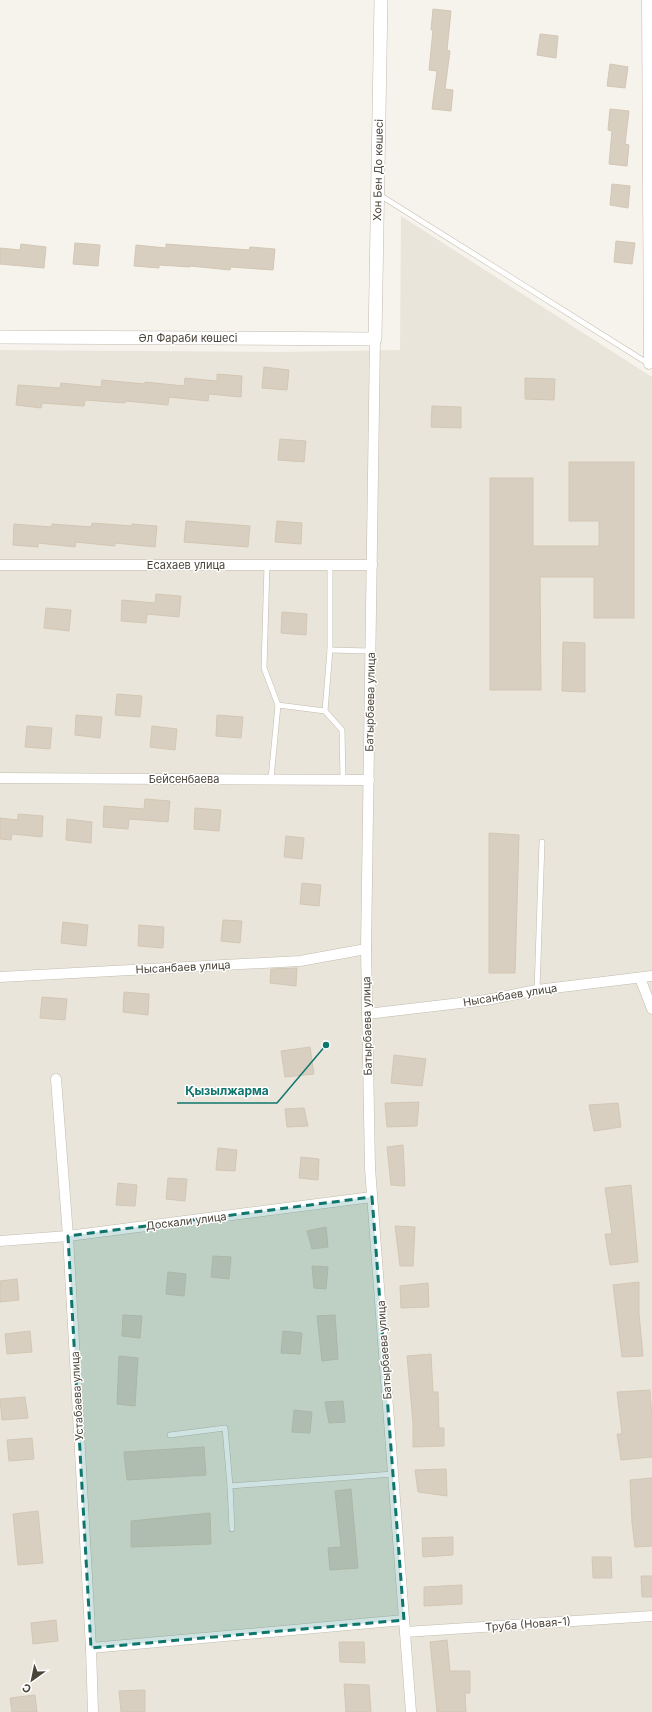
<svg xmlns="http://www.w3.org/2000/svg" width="652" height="1712" font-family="Inter,sans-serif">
	<rect width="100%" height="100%" fill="#f6f3ec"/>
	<!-- residential -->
	<polygon fill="#eae5da" points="401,216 652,377 652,1712 0,1712 0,350 279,352 400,350"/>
	<!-- building -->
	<g fill="#d8cfc1" stroke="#d3c7b4">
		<polygon points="433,9 451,11 447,50 450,51 445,89 453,90 451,111 432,109 437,71 429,70 433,30 431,30"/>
		<polygon points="540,34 558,36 556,58 537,55"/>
		<polygon points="610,64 628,67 625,88 607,86"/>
		<polygon points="610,109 629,111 625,144 629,145 627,166 609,164 612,131 608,130"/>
		<polygon points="612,184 630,186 628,208 610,205"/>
		<polygon points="616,241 635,243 632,264 614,262"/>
		<polygon points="75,243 100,245 98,266 73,264"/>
		<polygon points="21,244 46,247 44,268 0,264 0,248 20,250"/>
		<polygon points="166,244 249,250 250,247 275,249 273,270 231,267 230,270 190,266 190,267 159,265 159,268 134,266 136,245 166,248"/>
		<polygon points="264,367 289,370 287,390 262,388"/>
		<polygon points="217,374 242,376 241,397 209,394 208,401 169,397 168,405 126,401 125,403 85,400 84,406 42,403 41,408 16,405 18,385 60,388 61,383 101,387 102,380 145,384 145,382 184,386 185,378 217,381"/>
		<polygon points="525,378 555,379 554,400 525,399"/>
		<polygon points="432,406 461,407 461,428 431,427"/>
		<polygon points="280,439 306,441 304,462 278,460"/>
		<polygon points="569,462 634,462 634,618 594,618 594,577 540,577 541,690 490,690 490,478 533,478 533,546 599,546 599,521 569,521"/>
		<polygon points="186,521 250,526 248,547 184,542"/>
		<polygon points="277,521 302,523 301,544 275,542"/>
		<polygon points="92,523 132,526 132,524 157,526 155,547 115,543 115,546 76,542 75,547 38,543 38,547 13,545 14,524 52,527 52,524 91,527"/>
		<polygon points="156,594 181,596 179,617 147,614 146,623 121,621 122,600 155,603"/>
		<polygon points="46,608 71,610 69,631 44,628"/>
		<polygon points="282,612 307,614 306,635 281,633"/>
		<polygon points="563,642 585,643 585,692 562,691"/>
		<polygon points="117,694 142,696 140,717 115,715"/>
		<polygon points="76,715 102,717 100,738 75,735"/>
		<polygon points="217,715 243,717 241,738 216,736"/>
		<polygon points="27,726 52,728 50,749 25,747"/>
		<polygon points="152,726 177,729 175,750 150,747"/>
		<polygon points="145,799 170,801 168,822 129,819 128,829 103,827 104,806 144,809"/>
		<polygon points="195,808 221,810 219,831 194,829"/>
		<polygon points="18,814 43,816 42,837 12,834 11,840 0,839 0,818 18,820"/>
		<polygon points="67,819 92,822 91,843 66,840"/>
		<polygon points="489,833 519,835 515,973 489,973"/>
		<polygon points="286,836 304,838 302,859 284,857"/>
		<polygon points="302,883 321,885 319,906 300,904"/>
		<polygon points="223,920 242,921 240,943 221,941"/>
		<polygon points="63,922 88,925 86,946 61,943"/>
		<polygon points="139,925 164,927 163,948 138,946"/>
		<polygon points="297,968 296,986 270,983 271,969"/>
		<polygon points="124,992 149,994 148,1015 123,1012"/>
		<polygon points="42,997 67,999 65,1020 40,1018"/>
		<polygon points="310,1047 314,1074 285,1077 281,1051"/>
		<polygon points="394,1055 426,1059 422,1086 391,1083"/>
		<polygon points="419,1102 417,1126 387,1127 385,1103"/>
		<polygon points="618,1103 621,1127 594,1131 589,1105"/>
		<polygon points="304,1108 308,1126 287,1127 285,1109"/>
		<polygon points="403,1145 405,1186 391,1185 387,1147"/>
		<polygon points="218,1148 237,1150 235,1171 216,1170"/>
		<polygon points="301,1157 319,1159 318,1180 299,1178"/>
		<polygon points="168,1178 187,1179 185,1201 166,1199"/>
		<polygon points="118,1183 137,1185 135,1206 116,1205"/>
		<polygon points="631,1185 638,1262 610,1265 605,1234 612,1234 605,1188"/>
		<polygon points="395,1226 415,1227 413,1266 400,1266"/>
		<polygon points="326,1227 328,1247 312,1249 307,1231"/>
		<polygon points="213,1256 231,1257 229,1279 211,1277"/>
		<polygon points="312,1266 328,1267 326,1289 314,1288"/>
		<polygon points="168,1272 186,1274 184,1296 166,1294"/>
		<polygon points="17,1279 19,1300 0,1302 0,1281"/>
		<polygon points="639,1282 639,1314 643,1356 622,1357 613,1285"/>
		<polygon points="428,1283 429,1307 401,1308 400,1286"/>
		<polygon points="123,1315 142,1316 140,1338 122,1336"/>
		<polygon points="335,1315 338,1359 322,1361 317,1316"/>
		<polygon points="30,1331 32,1352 7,1354 5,1334"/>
		<polygon points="283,1331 302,1333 300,1354 281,1353"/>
		<polygon points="431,1354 433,1392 438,1392 439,1428 444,1428 444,1446 413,1447 413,1423 407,1356"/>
		<polygon points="119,1356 138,1358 135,1406 117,1404"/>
		<polygon points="650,1390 652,1421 652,1457 621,1460 617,1434 622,1434 617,1392"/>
		<polygon points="25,1397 28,1418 2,1420 0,1399"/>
		<polygon points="343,1401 345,1422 329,1423 325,1402"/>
		<polygon points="294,1410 312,1412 310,1433 292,1432"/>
		<polygon points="32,1438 34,1459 9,1461 7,1440"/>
		<polygon points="204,1447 206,1475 127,1480 124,1452"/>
		<polygon points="446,1469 447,1496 418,1492 415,1470"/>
		<polygon points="652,1478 652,1546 635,1547 632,1523 630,1480"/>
		<polygon points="351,1489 358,1568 330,1570 328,1548 341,1547 335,1491"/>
		<polygon points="38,1511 43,1563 18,1565 13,1514"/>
		<polygon points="210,1513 211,1544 131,1547 131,1521"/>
		<polygon points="453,1537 453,1555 423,1557 422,1538"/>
		<polygon points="592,1557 611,1557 612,1578 593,1578"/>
		<polygon points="641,1576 652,1576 652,1597 642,1597"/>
		<polygon points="462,1585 462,1604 424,1606 424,1587"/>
		<polygon points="56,1620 58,1641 33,1644 31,1623"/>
		<polygon points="447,1640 450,1671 470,1671 470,1693 465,1693 466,1712 437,1712 430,1642"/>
		<polygon points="339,1642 364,1642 365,1663 340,1662"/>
		<polygon points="344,1684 369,1685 371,1712 346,1712"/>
		<polygon points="145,1690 145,1712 121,1712 119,1691"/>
		<polygon points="35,1695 37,1712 12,1712 10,1698"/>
	</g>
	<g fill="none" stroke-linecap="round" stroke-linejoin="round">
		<defs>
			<g id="service">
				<polyline points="378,194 649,364"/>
				<polyline points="267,565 264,668 278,705 271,779"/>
				<polyline points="330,565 330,650 325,711 342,730 343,780"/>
				<polyline points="330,650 370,651"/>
				<polyline points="278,705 325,711"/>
				<polyline points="537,990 542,842"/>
				<polyline points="170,1435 225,1428 230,1486"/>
				<polyline points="232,1529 230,1486 393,1474"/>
			</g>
			<g id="minor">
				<polyline points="647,0 649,364"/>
				<polyline points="375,339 366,949 370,1168 411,1712"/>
				<polyline points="0,565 372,565"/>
				<polyline points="0,778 369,780"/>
				<polyline points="0,977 300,961 366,949"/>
				<polyline points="640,978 652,1009"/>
				<polyline points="367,1014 486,1000 537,990 652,976"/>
				<polyline points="56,1079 68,1236 91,1648 93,1712"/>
				<polyline points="0,1241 68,1236 372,1197"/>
				<polyline points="405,1632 652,1616"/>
				<polyline points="91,1648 404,1620"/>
			</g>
			<polyline id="tertiary" points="0,337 375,339 381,0"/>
		</defs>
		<!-- service casing -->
		<use href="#service" stroke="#c2bbae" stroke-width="6"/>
		<!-- minor casing -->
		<use href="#minor" stroke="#c2bbae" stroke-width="11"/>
		<!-- tertiary casing -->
		<use href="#tertiary" stroke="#c2bbae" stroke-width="14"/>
		<!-- service -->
		<use href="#service" stroke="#fff" stroke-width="5"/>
		<!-- minor -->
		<use href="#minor" stroke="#fff" stroke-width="10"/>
		<!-- tertiary -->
		<use href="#tertiary" stroke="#fff" stroke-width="13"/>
	</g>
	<!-- marked area -->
	<path fill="#0f766e" fill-opacity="0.2" stroke="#0f766e" stroke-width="3" stroke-dasharray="8 5" stroke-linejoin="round" d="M372,1197L404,1620L91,1648L68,1236Z"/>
	<g text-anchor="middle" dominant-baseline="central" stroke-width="3" stroke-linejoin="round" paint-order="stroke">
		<!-- street labels -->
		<g font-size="11" fill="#4b4439" stroke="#fff">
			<text transform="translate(378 170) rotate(-89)">Хон Бен До көшесі</text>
			<text x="188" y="338">Әл Фараби көшесі</text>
			<text x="186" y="565">Есахаев улица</text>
			<text transform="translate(370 702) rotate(-89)">Батырбаева улица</text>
			<text x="184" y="779">Бейсенбаева</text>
			<text transform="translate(183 967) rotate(-3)">Нысанбаев улица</text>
			<text transform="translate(510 995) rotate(-9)">Нысанбаев улица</text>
			<text transform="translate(367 1026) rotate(-91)">Батырбаева улица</text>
			<text transform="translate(186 1221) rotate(-7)">Доскали улица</text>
			<text transform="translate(384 1350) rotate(-94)">Батырбаева улица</text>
			<text transform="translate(77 1396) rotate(-93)">Устабаева улица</text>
			<text transform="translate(528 1624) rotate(-4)">Труба (Новая-1)</text>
		</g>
	</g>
	<!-- callouts -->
	<path fill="none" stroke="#0f766e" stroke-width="1.5" d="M326 1045L277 1103H177"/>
	<circle fill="#0f766e" stroke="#fff" stroke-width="1.5" cx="326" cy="1045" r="4"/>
	<g font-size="12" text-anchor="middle" font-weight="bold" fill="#0f766e" stroke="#fff" stroke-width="3" stroke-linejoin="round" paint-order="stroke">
		<text x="227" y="1095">Қызылжарма</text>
	</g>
	<!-- north arrow -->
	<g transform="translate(32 1680) rotate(213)" stroke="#ffffff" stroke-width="3" paint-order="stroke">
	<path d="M0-3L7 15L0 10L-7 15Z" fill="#4b4439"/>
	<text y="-6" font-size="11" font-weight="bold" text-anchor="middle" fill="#4b4439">С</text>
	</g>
</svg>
